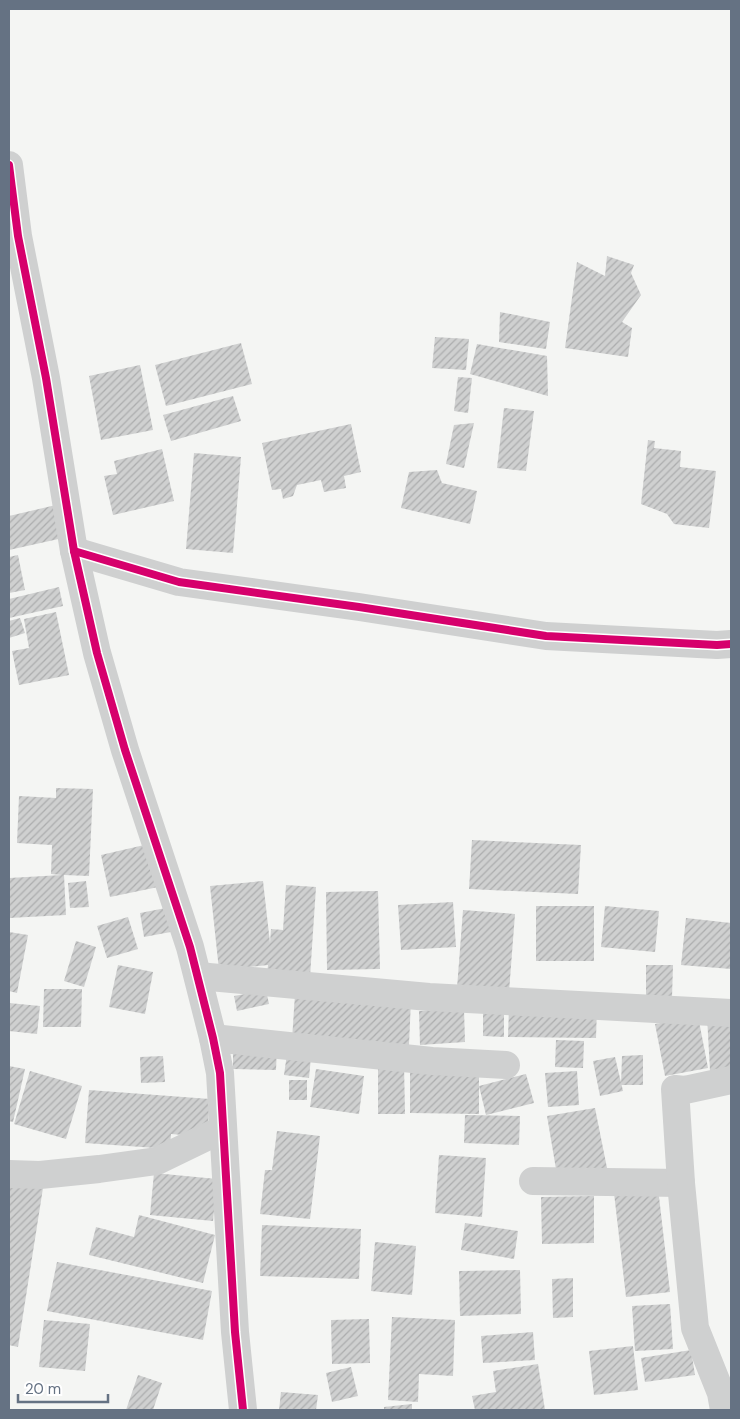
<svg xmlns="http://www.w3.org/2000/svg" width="740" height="1419" font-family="'DM Sans',sans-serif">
	<defs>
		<pattern id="building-hatch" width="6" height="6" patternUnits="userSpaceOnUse" patternTransform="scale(1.25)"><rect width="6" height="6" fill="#cfd0d0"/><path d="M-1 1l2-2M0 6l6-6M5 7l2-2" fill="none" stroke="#acadae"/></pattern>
	</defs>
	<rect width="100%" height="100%" fill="#f4f5f3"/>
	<!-- building -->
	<g fill="url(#building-hatch)">
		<polygon points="607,256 634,265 631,273 641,295 622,322 632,328 628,357 565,348 577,262 605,276"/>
		<polygon points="500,312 550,322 546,349 499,342"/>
		<polygon points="435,337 469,339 466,370 432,368"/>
		<polygon points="241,343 252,384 166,406 155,365"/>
		<polygon points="477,344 547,356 548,396 470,374"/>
		<polygon points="140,365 153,430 101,440 89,376"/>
		<polygon points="458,377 472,378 468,413 454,411"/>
		<polygon points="233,396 241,421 171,441 163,415"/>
		<polygon points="504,408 534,411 526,471 497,468"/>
		<polygon points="474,423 464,468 446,464 454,425"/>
		<polygon points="351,424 361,472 344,476 346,488 324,492 321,480 297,485 293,496 283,499 281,489 272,490 262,443"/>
		<polygon points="648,440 655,441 654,448 681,451 680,467 716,471 709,528 674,524 667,514 641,504"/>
		<polygon points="162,449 174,501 113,515 104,476 117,474 114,461"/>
		<polygon points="194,453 241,457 233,553 186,549"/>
		<polygon points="437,470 442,483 477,491 470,524 401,508 409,472"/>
		<polygon points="56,505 63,538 9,550 9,516"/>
		<polygon points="18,555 25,590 9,593 9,557"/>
		<polygon points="59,587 63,606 9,618 9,599"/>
		<polygon points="56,612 69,675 19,685 12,651 29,648 24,619"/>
		<polygon points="20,618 25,633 9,638 9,621"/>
		<polygon points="56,788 93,789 89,876 64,875 66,915 9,918 9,878 62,875 51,874 52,845 17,843 19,796 56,798"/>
		<polygon points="472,840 581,845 578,894 469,889"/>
		<polygon points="153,843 163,886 110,897 101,855"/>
		<polygon points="86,881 89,907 70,908 68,883"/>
		<polygon points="263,881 270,943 271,929 283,930 286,885 316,887 310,977 267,974 268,965 219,970 210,886"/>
		<polygon points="378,891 380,969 327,970 326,892"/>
		<polygon points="453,902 456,947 401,950 398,905"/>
		<rect x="536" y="906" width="58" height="55"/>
		<polygon points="605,906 659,911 655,952 601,947"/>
		<polygon points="171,907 176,931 144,937 140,913"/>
		<polygon points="463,910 515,914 509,992 457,988"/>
		<polygon points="128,917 138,949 107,958 97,926"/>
		<polygon points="686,918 731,923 731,969 681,965"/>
		<polygon points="9,932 28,935 17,993 9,991"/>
		<polygon points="76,941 96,947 84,987 64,981"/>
		<polygon points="118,965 153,972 145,1014 109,1007"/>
		<polygon points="646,965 673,965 672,997 646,997"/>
		<polygon points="44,989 82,989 81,1027 43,1027"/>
		<polygon points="266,990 269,1004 237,1011 234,996"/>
		<polygon points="295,994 411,1000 409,1045 292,1040"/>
		<polygon points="9,1003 40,1006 37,1034 9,1031"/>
		<polygon points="483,1003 504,1003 504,1037 483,1036"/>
		<polygon points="509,1006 597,1006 596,1038 508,1037"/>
		<polygon points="464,1009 465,1042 420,1045 419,1011"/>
		<polygon points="731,1014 731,1069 710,1071 707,1016"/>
		<polygon points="698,1016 708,1068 665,1076 655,1024"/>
		<polygon points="556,1040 584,1041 583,1068 555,1067"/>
		<polygon points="233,1048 277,1048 276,1070 233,1069"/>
		<polygon points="287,1054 311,1057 309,1078 284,1075"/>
		<polygon points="643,1055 643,1085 621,1085 622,1056"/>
		<polygon points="163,1056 165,1082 141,1083 140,1057"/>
		<polygon points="615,1057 623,1091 600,1096 593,1061"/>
		<polygon points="404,1064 405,1114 378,1114 378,1065"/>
		<polygon points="9,1066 25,1069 13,1122 9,1121"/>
		<polygon points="316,1069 364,1076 359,1114 310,1107"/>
		<polygon points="30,1071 82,1086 66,1139 14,1124"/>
		<polygon points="410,1071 479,1071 479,1114 410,1113"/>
		<polygon points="577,1071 579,1105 548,1107 545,1073"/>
		<polygon points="526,1074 534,1103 486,1115 479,1086"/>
		<rect x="289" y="1080" width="18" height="20"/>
		<polygon points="89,1090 210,1099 207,1137 171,1134 170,1149 85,1143"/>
		<polygon points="595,1108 608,1173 558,1181 547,1116"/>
		<polygon points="465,1115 520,1116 519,1145 464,1143"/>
		<polygon points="277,1131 320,1136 310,1219 260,1214 265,1170 272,1170"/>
		<polygon points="439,1155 486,1158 482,1217 435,1213"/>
		<polygon points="154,1173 217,1179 213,1221 150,1215"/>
		<polygon points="9,1183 43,1188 18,1347 9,1345"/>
		<polygon points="658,1188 670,1292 626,1297 614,1193"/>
		<polygon points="594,1196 594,1243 542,1244 541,1197"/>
		<polygon points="139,1215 215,1235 203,1283 89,1255 96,1227 134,1237"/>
		<polygon points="465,1223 518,1231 514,1259 461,1250"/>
		<polygon points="262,1225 361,1229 359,1279 260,1276"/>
		<polygon points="375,1242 416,1246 412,1295 371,1291"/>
		<polygon points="57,1262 212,1291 203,1340 47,1311"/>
		<polygon points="520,1270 521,1314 460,1316 459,1271"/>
		<polygon points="573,1278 573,1317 553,1318 552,1279"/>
		<polygon points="670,1304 673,1349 635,1351 632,1306"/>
		<polygon points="392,1317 455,1320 453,1376 419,1374 418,1402 388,1400"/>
		<polygon points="369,1319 370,1363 332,1364 331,1320"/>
		<polygon points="44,1320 90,1324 85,1371 39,1367"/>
		<polygon points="533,1332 535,1360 483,1363 481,1336"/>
		<polygon points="633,1346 638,1390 594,1395 589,1351"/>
		<polygon points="691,1350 695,1375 645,1382 641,1358"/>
		<polygon points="538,1364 545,1410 475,1410 472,1396 496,1392 493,1371"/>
		<polygon points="351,1367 358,1396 332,1402 326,1373"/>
		<polygon points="138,1375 162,1383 153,1410 126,1410"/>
		<polygon points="281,1392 318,1395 316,1410 279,1410"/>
		<polygon points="412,1404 412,1410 384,1410 384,1407"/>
	</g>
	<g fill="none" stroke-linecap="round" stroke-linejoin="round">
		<!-- minor -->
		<g stroke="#cfd0d0" stroke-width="28">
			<polyline points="9,165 18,236 46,378 74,551 97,653 125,750 190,947 213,1038 220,1073 235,1332 243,1410"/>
			<polyline points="74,551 179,582 359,607 546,636 717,645 731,644"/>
			<polyline points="198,976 429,997 731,1013"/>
			<polyline points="213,1038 432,1061 506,1065"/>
			<polyline points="9,1174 40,1175 99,1169 157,1161 223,1129"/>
			<polyline points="533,1181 681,1183"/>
			<polyline points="724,1410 721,1393 695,1328 681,1183 675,1089 685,1090 731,1080"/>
		</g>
		<defs>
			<g id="cycleway">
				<polyline points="9,165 18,236 46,378 74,551 97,653 125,750 190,947 213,1038 220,1073 235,1332 243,1410"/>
				<polyline points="74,551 179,582 359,607 546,636 717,645 731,644"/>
			</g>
		</defs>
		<!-- cycleway casing -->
		<use href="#cycleway" stroke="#fff" stroke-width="11"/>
		<!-- cycleway -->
		<use href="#cycleway" stroke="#d6006c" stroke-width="8"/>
	</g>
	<!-- border -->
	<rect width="740" height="1419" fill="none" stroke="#657283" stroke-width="20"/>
	<!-- scale -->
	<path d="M18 1394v8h90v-8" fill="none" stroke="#657283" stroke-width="2.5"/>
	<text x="25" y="1394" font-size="15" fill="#657283" stroke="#ffffff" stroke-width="4" paint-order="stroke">20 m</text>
</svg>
